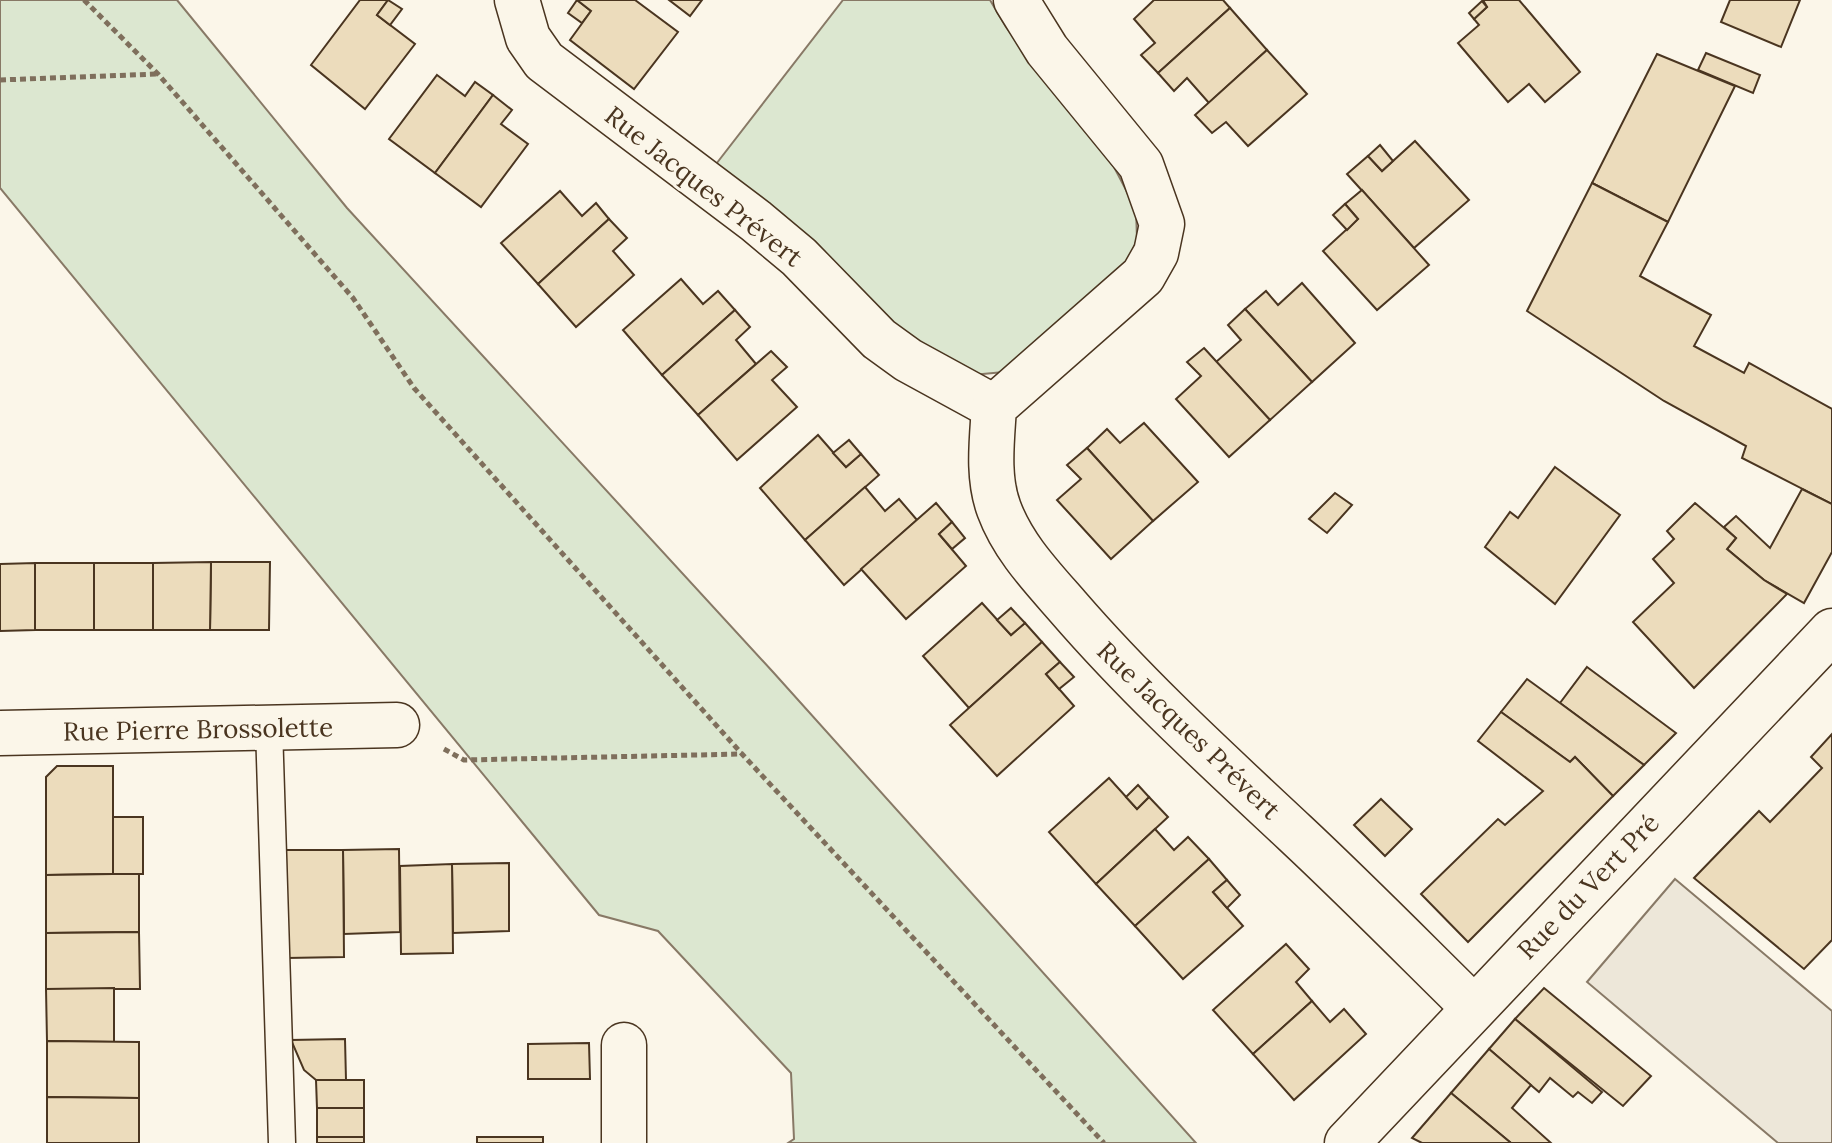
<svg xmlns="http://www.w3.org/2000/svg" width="1832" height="1143" font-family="Lora,serif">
	<rect width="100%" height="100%" fill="#fbf6e9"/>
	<!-- green -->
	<g fill="#dce7d0" stroke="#887966" stroke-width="2">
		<polygon points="0,0 177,0 347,208 773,672 1196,1143 788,1143 794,1139 791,1073 658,931 599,915 0,188"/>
		<polygon points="843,0 990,0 1006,27 1114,167 1136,209 1137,239 1127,265 1004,372 972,375 930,360 713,168"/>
	</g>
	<!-- parking -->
	<polygon fill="#ede7d9" stroke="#887966" stroke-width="2" points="1675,879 1832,1011 1832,1143 1778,1143 1587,982"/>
	<!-- building -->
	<g fill="#ecdcbc" stroke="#4a3520" stroke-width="2">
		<polygon points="360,0 388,0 377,15 415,44 365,109 311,65"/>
		<polygon points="388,0 402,9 390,25 377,15"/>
		<polygon points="577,0 591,11 582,23 568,13"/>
		<polygon points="577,0 635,0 678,32 634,89 570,40 591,11"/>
		<polygon points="669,0 702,0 690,16"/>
		<polygon points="1154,0 1223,0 1230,8 1158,73 1141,55 1155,43 1134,19"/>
		<polygon points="1519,0 1580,72 1545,102 1529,84 1508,102 1458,43 1479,25 1474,19 1487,7 1483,0"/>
		<polygon points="1730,0 1800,0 1781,47 1721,22"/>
		<polygon points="1482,1 1487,7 1474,19 1469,13"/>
		<polygon points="1230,8 1267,50 1209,103 1187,78 1174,91 1158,73"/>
		<polygon points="1267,50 1307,94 1248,146 1226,122 1212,133 1195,115"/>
		<polygon points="1706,53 1760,75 1753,93 1698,70"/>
		<polygon points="1657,54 1735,86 1668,222 1592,183"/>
		<polygon points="437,75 465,96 475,82 493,95 435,173 389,139"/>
		<polygon points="493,95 512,110 501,124 528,144 481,207 435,173"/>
		<polygon points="1415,141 1469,200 1414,248 1347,174 1368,156 1382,171"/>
		<polygon points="1380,145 1393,161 1382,171 1368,156"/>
		<polygon points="1592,183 1668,222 1640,276 1711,315 1694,346 1744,373 1749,363 1832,409 1832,504 1742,458 1746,446 1664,401 1527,311"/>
		<polygon points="1362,190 1429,265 1377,310 1323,251 1358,219 1345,204"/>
		<polygon points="560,191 582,216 596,203 609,219 538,284 501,243"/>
		<polygon points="1345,204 1358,219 1347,230 1333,215"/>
		<polygon points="609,219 627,238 613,251 634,275 576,327 538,284"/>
		<polygon points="681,279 703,304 718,291 735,310 662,375 623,330"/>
		<polygon points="1302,283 1355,343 1312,382 1245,309 1266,291 1278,305"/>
		<polygon points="1245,309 1312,382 1270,420 1216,362 1241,340 1228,325"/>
		<polygon points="735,310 750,327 736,340 756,364 698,415 662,375"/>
		<polygon points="1204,348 1270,420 1229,457 1176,399 1201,376 1187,362"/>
		<polygon points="771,351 787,367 772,380 797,407 737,460 698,415"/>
		<polygon points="1144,423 1198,482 1153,521 1087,448 1107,429 1120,443"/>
		<polygon points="818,435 846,467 861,454 879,475 805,540 760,488"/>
		<polygon points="849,440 861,454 846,467 833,453"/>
		<polygon points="1087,448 1153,521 1111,559 1057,500 1081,479 1067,465"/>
		<polygon points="1555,467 1620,515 1555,604 1485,547 1510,512 1518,518"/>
		<polygon points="865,487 885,511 899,499 917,520 844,585 805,540"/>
		<polygon points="1802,489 1832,504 1832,552 1804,603 1764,580 1727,549 1736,538 1724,527 1736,516 1770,548"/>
		<polygon points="1335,493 1352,505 1327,533 1309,519"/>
		<polygon points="936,503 952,522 939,534 966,566 906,619 861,569"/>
		<polygon points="1695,503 1736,538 1727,549 1764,580 1787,594 1694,688 1633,622 1674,583 1653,559 1674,539 1667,531"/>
		<polygon points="952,522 965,538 952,549 939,534"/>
		<polygon points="211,562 270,562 269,630 210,630"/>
		<polygon points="211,562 210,630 153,630 153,563"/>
		<rect x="35" y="563" width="59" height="67"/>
		<polygon points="35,563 35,630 0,631 0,564"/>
		<rect x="94" y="563" width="59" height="67"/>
		<polygon points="982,603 1011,635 1025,623 1042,642 969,708 923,656"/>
		<polygon points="1011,608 1025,623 1011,635 997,620"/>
		<polygon points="1042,642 1060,662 1046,674 1074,706 997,776 950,725"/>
		<polygon points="1060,662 1074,677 1059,689 1046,674"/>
		<polygon points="1587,667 1676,733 1644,765 1560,703"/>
		<polygon points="1527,679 1560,703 1644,765 1613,796 1575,757 1570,762 1501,712"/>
		<polygon points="1501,712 1570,762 1575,757 1613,796 1468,942 1421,894 1498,819 1505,825 1543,791 1478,741"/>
		<polygon points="1832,734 1832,940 1804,969 1694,878 1759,811 1770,822 1822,768 1811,757"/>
		<polygon points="57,766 113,766 113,874 46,875 46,777"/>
		<polygon points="1109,778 1137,809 1149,797 1168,817 1096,884 1049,832"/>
		<polygon points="1138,785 1149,797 1137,809 1126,797"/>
		<polygon points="1381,799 1412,829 1385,856 1354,825"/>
		<rect x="113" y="817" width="30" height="57"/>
		<polygon points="1155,829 1174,850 1188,837 1209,859 1135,926 1096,884"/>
		<polygon points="399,849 400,932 344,934 343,850"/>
		<polygon points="286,850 343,850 344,957 287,958"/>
		<polygon points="1209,859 1227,880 1213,892 1243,926 1183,979 1135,926"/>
		<polygon points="509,863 509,931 453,933 452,864"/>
		<polygon points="452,864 453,953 401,954 400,866"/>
		<polygon points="113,874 139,874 139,932 46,933 46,875"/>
		<polygon points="1227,880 1240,895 1227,908 1213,892"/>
		<polygon points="139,932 140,989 46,989 46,933"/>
		<polygon points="1286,944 1309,969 1296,982 1312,1001 1253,1054 1213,1010"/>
		<polygon points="114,988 114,1042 47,1041 46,989"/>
		<polygon points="1544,988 1651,1076 1623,1106 1515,1019"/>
		<polygon points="1312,1001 1330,1022 1344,1009 1366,1034 1294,1100 1253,1054"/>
		<polygon points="1515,1019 1602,1092 1592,1103 1578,1092 1573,1097 1550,1078 1539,1092 1489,1049"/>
		<polygon points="345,1039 346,1080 316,1080 304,1070 291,1040"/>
		<polygon points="47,1041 139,1042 139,1098 47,1097"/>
		<polygon points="589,1043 590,1079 528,1079 528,1044"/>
		<polygon points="1489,1049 1531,1085 1512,1108 1551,1143 1511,1143 1451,1093"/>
		<polygon points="316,1080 364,1080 364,1108 317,1108"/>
		<polygon points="1451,1093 1511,1143 1422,1143 1412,1138"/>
		<polygon points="47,1097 139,1098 139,1143 47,1143"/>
		<rect x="317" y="1108" width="47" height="29"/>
		<rect x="317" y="1137" width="47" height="6"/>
		<rect x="477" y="1137" width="66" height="6"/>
	</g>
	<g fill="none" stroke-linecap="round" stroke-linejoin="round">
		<defs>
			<polyline id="lane" points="269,727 282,1143"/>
			<g id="street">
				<polyline points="517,0 528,38 544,61 756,221 799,257 879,339 908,360 994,407"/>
				<path d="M1016,0L1047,50L1141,165L1162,224L1156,253L1143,276L994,407C992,440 987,477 999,509C1013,547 1041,576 1068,607C1138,688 1217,760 1295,833C1356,890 1414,949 1473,1007"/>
				<polyline points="0,733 397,725"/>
				<polyline points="624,1045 624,1143"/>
				<polyline points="1347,1143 1832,631"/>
			</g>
		</defs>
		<!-- lane casing -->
		<use href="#lane" stroke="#4a3520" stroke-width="29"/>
		<!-- street casing -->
		<use href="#street" stroke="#4a3520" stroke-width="47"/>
		<!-- path -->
		<g stroke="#7f6f5c" stroke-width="5" stroke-dasharray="6 4" stroke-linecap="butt">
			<polyline points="84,0 158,74 353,298 414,388 742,754 1104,1143"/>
			<polyline points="0,80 157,74"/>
			<polyline points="444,749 464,760 742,754"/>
		</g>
		<!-- lane -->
		<use href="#lane" stroke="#fbf6e9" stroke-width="26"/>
		<!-- street -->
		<use href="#street" stroke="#fbf6e9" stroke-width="44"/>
	</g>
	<g text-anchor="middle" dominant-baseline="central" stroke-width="6" stroke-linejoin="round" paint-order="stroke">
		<!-- street labels -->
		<g font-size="26" fill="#4a3520" stroke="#fbf6e9">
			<text transform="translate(704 186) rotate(38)">Rue Jacques Prévert</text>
			<text transform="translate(198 729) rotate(-1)">Rue Pierre Brossolette</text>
			<text transform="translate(1189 730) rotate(44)">Rue Jacques Prévert</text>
			<text transform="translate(1588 886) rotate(-46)">Rue du Vert Pré</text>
		</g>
	</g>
</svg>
